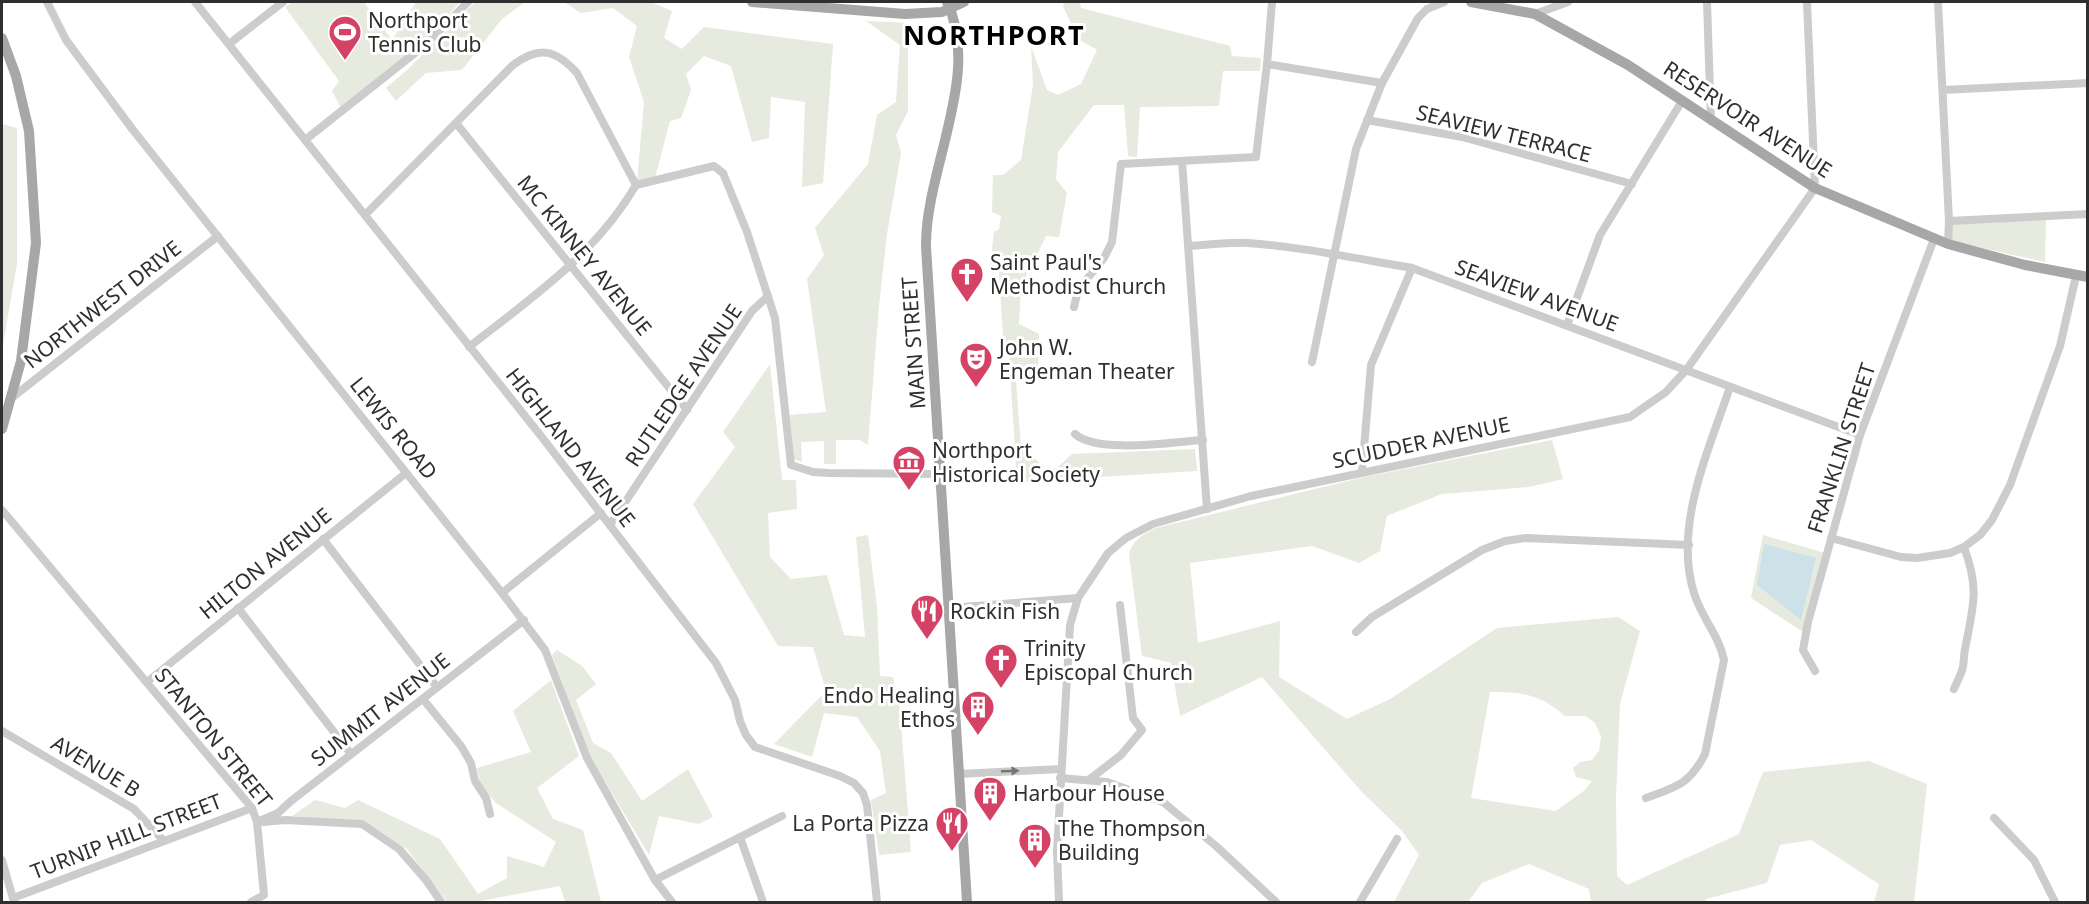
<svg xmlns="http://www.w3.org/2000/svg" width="2089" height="904" font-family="'Noto Sans',sans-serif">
	<rect width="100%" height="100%" fill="#fff"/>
	<!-- green -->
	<g fill="#e7eade" fill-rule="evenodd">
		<polygon points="292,2 364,2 392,40 416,2 460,2 422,43 341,108 332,91 339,81 285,7"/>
		<polygon points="475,2 525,2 502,19 462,70 426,73 396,101 386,88 407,70"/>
		<polygon points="564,2 651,2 672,11 664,38 682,49 704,27 833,44 823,183 802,187 805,102 771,97 769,138 752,142 731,66 704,56 686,74 691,90 681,118 670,121 655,178 637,181 644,102 629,57 637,26 613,8 581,13"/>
		<polygon points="1064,2 1080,2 1081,8 1230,46 1232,56 1261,58 1260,71 1223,71 1219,106 1140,107 1137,157 1128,156 1124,105 1094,105 1058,152 1056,179 1067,193 1059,237 1046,236 1021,287 1019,324 1039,334 1038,378 1016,381 1021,447 1047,469 1057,468 1072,454 1195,449 1197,471 1017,482 1009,355 1003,339 999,272 990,267 994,232 999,229 1001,216 992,212 993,175 1003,175 1021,160 1033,85 1031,46 1047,90 1058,95 1081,84 1097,50 1078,39 1063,6"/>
		<polygon points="866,21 908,23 908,111 896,135 901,153 887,234 879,306 868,445 860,440 836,440 836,464 824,464 824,441 801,442 802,462 794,459 790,415 826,412 807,279 824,255 815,228 868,164 877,115 896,102 900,45"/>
		<polygon points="2,124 17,128 17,264 2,350"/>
		<polygon points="2046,219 2045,262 1951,241 1951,224"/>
		<polygon points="770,364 782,480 796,480 797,509 768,513 770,557 791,579 827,575 844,635 865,637 856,537 868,535 877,607 880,676 893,677 900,710 911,852 879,855 871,800 886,793 880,751 857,717 824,713 812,757 774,744 826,691 813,647 778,646 693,504 735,447 723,432"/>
		<path d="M1552,440L1563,479L1529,487L1442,494L1387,516L1380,551L1359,563L1312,546L1190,563L1198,643L1280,621L1279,677L1347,719L1390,699L1497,628L1618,617L1640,631L1620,704L1616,797L1617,876L1627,885L1739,834L1763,772L1869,761L1927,784L1914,902H1874L1879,884L1811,840L1780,845L1767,883L1706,899V902H1591L1589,889L1529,864L1482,883L1468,902H1394L1419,855L1402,831L1360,790L1262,677L1180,716L1171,663L1142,656L1129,554C1134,539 1142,535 1156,528L1364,477ZM1490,692C1522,692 1540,694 1565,716H1586L1595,723L1601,736L1599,751L1592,760L1580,762L1573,768L1576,777L1592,781L1585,790L1556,811L1471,798Z"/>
		<polygon points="1763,535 1825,553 1803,632 1751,598"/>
		<polygon points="557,650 582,666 596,684 576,700 593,743 611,753 642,801 688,769 713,817 699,824 659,816 649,855 589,755 552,655"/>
		<polygon points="551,680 579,756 537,788 553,819 583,830 601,902 565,902 560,886 475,902 447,902 407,849 367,823 292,816 315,800 345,808 358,800 440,839 478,894 507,878 507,856 544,867 556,842 496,803 481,786 477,768 531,752 513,711"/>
	</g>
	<!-- water -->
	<polygon fill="#cce2e8" points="1764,544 1816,558 1801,620 1757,585"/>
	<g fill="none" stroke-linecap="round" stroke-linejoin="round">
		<!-- minor -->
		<g stroke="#ccc" stroke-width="8">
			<polyline points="47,2 66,40 133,130 502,593 545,650 587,758 655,880 672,902"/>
			<polyline points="195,2 541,436 716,663 735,700 740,721 746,735 755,747 840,776 854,783 863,793 867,805 877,902"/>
			<polyline points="1707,2 1711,121"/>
			<polyline points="1938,2 1949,221 1948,244"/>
			<polyline points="1535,14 1568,2"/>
			<polyline points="229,44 283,2"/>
			<polyline points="1267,64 1382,83"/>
			<polyline points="1943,90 2088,83"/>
			<polyline points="1367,120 1462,137 1632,184"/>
			<polyline points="456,123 687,410"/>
			<polyline points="305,140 425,45 468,2"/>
			<polyline points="1182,161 1207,509"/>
			<path d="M365,215L513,65C540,45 556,50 577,73L636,185"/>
			<polyline points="1949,221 2088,214"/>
			<path d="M1188,246C1208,245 1228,242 1248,243C1303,247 1358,259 1412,268L1860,435"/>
			<polyline points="1074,307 1078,290 1104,258 1112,242 1121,164 1256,157 1267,64 1272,2"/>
			<polyline points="1567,325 1600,235 1682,101"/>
			<path d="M469,347C530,299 596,254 636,185L714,166L723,173L747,232L775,318L791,465L813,472L829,473L941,474"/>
			<polyline points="1312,362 1356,149 1382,83 1418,18 1427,9 1444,2"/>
			<polyline points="9,400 218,236"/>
			<path d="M1075,434C1097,454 1173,442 1203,440"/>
			<polyline points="1362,472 1371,365 1412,268"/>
			<polyline points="2,510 252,808 257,822 264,895 251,902"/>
			<polyline points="610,525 752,311 768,296"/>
			<polyline points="1831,538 1901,557 1917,558 1950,553 1964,547 1980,535 1992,520 2010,485 2060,346 2076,276"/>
			<polyline points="323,539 437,687"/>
			<polyline points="502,593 601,513"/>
			<polyline points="238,608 351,754"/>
			<polyline points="949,608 1078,598"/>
			<polyline points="1356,632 1372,617 1482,550 1505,541 1526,538 1689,545"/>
			<polyline points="1815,671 1803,650 1808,622 1860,435 1934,239"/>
			<polyline points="147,682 406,473"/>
			<path d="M1954,689C1957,682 1961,675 1963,667C1964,660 1964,651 1966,644C1974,603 1979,588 1964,547"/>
			<polyline points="423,699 461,746 471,763 475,781 486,798 490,814"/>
			<polyline points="2,731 134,809 164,841"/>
			<polyline points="959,774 1061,769"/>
			<polyline points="1060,778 1107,782 1163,802 1216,846 1276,902"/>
			<polyline points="1090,779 1121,755 1142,730 1133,718 1120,605"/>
			<path d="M1646,798C1676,787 1689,785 1705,754L1724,660C1719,635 1701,617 1694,593C1673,526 1709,450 1730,387"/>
			<polyline points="1994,818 2034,860 2055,902"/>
			<polyline points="257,822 278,813 291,801 524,620"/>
			<polyline points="263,822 285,820 362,824 399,849 426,880 441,902"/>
			<polyline points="740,837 763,902"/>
			<polyline points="2,860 14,902"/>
			<polyline points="655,880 782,816"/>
			<polyline points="13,898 252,808"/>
			<polyline points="1059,902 1057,851 1070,625 1078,598 1108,553 1126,538 1153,524 1251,496 1630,417 1666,392 1687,369 1815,188 1807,2"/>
			<polyline points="1360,902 1397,839"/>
		</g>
		<!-- major -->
		<g stroke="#a7a7a7" stroke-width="10">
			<polyline points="752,2 905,14 942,12 964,2"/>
			<path d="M947,2C982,75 925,170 926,247L967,902"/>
			<polyline points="1471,2 1535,14 1628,65 1815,188 1948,244 2025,265 2088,277"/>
			<polyline points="2,38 16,76 29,131 36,243 21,361 2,429"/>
		</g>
	</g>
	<!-- one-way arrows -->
	<defs><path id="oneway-solid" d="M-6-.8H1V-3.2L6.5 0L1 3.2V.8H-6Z" transform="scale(1.5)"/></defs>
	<use fill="#767676" href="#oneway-solid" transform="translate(1010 771) rotate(-2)"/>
	<!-- icons -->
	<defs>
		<symbol id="stadium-pin" viewBox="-11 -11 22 30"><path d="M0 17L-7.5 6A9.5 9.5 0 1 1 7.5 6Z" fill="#d44265" stroke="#fff"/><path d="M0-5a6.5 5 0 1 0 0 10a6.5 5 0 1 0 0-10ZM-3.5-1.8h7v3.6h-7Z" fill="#fff"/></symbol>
		<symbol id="church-pin" viewBox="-11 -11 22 30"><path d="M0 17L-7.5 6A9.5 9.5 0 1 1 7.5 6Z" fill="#d44265" stroke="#fff"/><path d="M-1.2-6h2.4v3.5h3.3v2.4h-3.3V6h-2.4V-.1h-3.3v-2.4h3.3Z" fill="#fff"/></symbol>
		<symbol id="theatre-pin" viewBox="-11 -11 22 30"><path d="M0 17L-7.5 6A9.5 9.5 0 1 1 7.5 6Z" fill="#d44265" stroke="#fff"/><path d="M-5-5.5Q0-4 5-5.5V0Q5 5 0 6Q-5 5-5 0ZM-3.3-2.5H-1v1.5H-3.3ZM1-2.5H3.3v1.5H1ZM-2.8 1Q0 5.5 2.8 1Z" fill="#fff"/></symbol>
		<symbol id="museum-pin" viewBox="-11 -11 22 30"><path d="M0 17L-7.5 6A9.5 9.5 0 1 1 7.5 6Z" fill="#d44265" stroke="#fff"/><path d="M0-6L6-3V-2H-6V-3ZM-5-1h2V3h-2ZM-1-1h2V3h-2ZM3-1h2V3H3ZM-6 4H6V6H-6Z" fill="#fff"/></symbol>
		<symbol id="restaurant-pin" viewBox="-11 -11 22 30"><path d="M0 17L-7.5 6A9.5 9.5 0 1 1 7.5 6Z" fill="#d44265" stroke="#fff"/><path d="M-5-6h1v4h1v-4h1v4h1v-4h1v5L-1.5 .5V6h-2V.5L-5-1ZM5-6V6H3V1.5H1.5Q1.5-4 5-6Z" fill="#fff"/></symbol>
		<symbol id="building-pin" viewBox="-11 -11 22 30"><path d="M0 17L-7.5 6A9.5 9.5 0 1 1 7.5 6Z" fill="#d44265" stroke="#fff"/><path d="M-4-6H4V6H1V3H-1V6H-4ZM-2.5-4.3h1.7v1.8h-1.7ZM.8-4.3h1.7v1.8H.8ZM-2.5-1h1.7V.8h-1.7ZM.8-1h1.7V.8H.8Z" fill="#fff"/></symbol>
	</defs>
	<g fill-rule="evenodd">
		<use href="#stadium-pin" x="326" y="13" width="38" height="52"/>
		<use href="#church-pin" x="948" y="255" width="38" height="52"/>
		<use href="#theatre-pin" x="957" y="340" width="38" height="52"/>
		<use href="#museum-pin" x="890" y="443" width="38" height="52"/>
		<use href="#restaurant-pin" x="908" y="592" width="38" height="52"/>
		<use href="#church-pin" x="982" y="641" width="38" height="52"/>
		<use href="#building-pin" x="959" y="688" width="38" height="52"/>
		<use href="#building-pin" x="971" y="774" width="38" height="52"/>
		<use href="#restaurant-pin" x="933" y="804" width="38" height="52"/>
		<use href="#building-pin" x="1016" y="821" width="38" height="52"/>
	</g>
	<g text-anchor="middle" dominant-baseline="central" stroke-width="6" stroke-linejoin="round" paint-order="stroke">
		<!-- poi labels -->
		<g font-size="21" fill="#2f2f2f" stroke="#fff" text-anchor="start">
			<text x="368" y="20">Northport<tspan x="368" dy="24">Tennis Club</tspan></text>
			<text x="990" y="262">Saint Paul's<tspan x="990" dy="24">Methodist Church</tspan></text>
			<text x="999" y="347">John W.<tspan x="999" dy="24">Engeman Theater</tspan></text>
			<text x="932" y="450">Northport<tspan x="932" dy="24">Historical Society</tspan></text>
			<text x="950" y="611">Rockin Fish</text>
			<text x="1024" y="648">Trinity<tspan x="1024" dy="24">Episcopal Church</tspan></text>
			<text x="955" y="695" text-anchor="end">Endo Healing<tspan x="955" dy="24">Ethos</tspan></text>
			<text x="1013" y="793">Harbour House</text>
			<text x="929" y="823" text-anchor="end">La Porta Pizza</text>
			<text x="1058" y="828">The Thompson<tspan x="1058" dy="24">Building</tspan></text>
		</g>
		<!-- street labels -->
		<g font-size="21" fill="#2f2f2f" stroke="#fff">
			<text transform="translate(1748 119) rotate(33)">RESERVOIR AVENUE</text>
			<text transform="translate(1504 133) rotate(14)">SEAVIEW TERRACE</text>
			<text transform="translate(585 255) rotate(51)">MC KINNEY AVENUE</text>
			<text transform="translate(1537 295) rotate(20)">SEAVIEW AVENUE</text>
			<text transform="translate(102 304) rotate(-38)">NORTHWEST DRIVE</text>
			<text transform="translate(913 343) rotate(-94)">MAIN STREET</text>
			<text transform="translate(683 385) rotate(-56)">RUTLEDGE AVENUE</text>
			<text transform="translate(394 428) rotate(51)">LEWIS ROAD</text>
			<text transform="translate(1421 442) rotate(-12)">SCUDDER AVENUE</text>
			<text transform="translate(571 447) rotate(52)">HIGHLAND AVENUE</text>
			<text transform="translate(1841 448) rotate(-72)">FRANKLIN STREET</text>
			<text transform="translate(265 563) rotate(-39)">HILTON AVENUE</text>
			<text transform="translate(380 709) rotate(-38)">SUMMIT AVENUE</text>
			<text transform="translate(214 737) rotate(51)">STANTON STREET</text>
			<text transform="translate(96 766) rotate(31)">AVENUE B</text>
			<text transform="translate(126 836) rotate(-21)">TURNIP HILL STREET</text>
		</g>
		<!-- district labels -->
		<g font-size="27" font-weight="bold" letter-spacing="1.5" fill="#000" stroke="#fff">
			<text x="994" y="34">NORTHPORT</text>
		</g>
	</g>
	<!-- border -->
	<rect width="2089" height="904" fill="none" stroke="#2f2f2f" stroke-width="6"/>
</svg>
